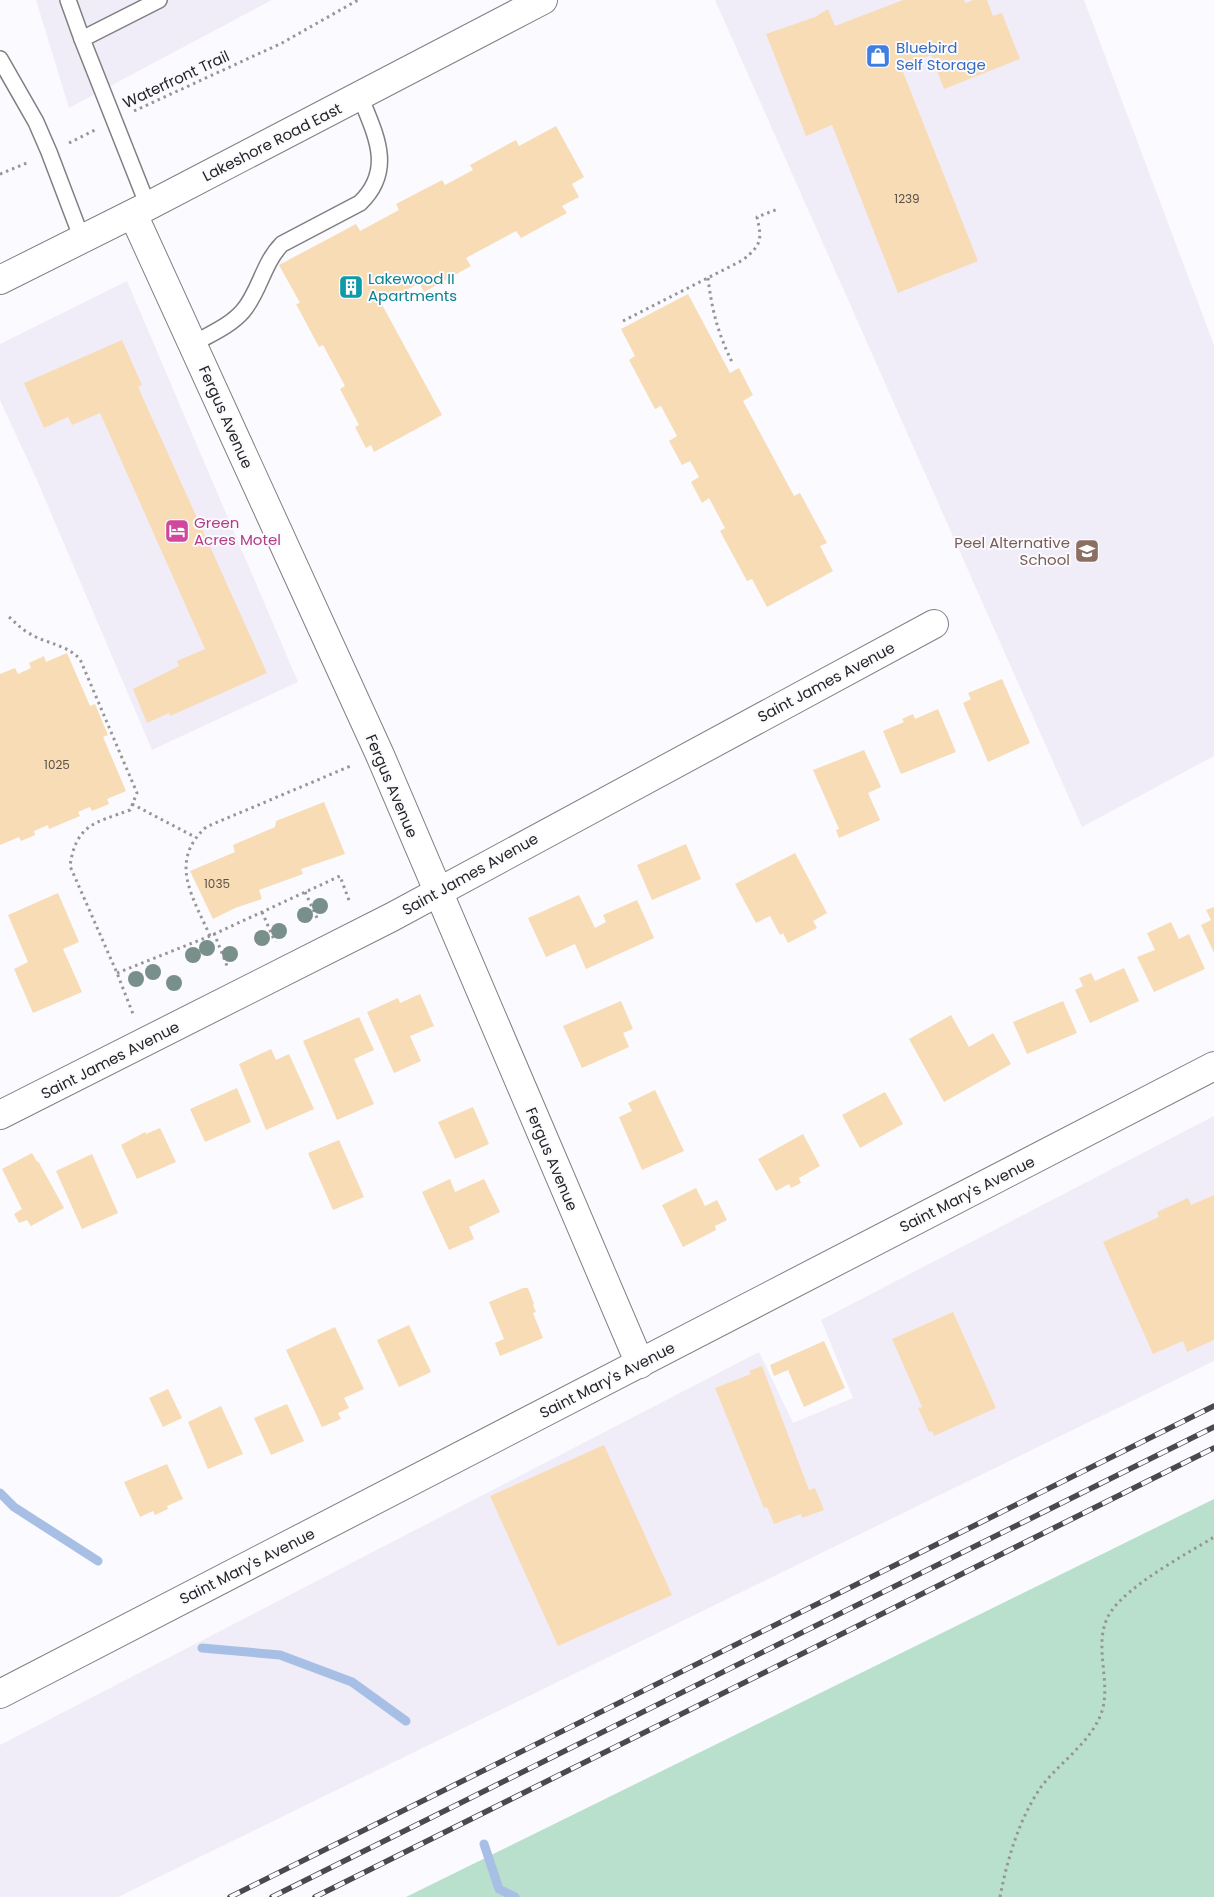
<svg xmlns="http://www.w3.org/2000/svg" width="1214" height="1897" font-family="Poppins,sans-serif">
	<rect width="100%" height="100%" fill="#fbfafe"/>
	<!-- built -->
	<g fill="#f1edf8">
		<polygon points="36,0 272,0 69,108"/>
		<polygon points="715,0 1084,0 1214,345 1214,756 1082,827"/>
		<polygon points="127,281 298,682 152,750 36,478 0,400 0,344"/>
		<polygon points="1214,1116 1214,1361 118,1897 0,1897 0,1745 759,1352 793,1423 853,1398 821,1320"/>
	</g>
	<!-- green -->
	<polygon fill="#b9e0cd" points="1214,1499 1214,1897 406,1897"/>
	<g fill="none" stroke-linecap="round" stroke-linejoin="round">
		<!-- stream -->
		<g stroke="#a8bfe5" stroke-width="9">
			<polyline points="0,1493 14,1507 98,1561"/>
			<polyline points="202,1648 280,1655 352,1682 406,1721"/>
			<polyline points="484,1844 499,1889 515,1897"/>
		</g>
	</g>
	<!-- building -->
	<g fill="#f8dcb5">
		<polygon points="903,0 964,0 966,3 973,0 987,0 993,16 1002,13 1020,59 944,89 931,55 901,67 978,261 898,293 832,125 806,136 766,34 815,17 828,9 835,26"/>
		<polygon points="556,126 584,177 572,184 579,197 562,206 567,213 521,238 516,231 466,258 471,266 424,292 419,283 392,298 391,295 380,301 442,415 374,452 371,445 366,448 355,427 359,425 340,389 345,386 323,345 319,347 296,304 300,303 279,265 356,224 360,231 399,210 396,204 442,180 445,185 473,170 470,165 516,140 519,146"/>
		<polygon points="688,294 730,373 739,368 753,395 743,401 794,496 800,493 827,543 820,546 833,571 767,607 752,579 747,581 720,531 725,528 709,498 702,503 691,482 699,477 690,461 682,465 669,441 677,436 661,406 655,409 629,360 635,356 621,329"/>
		<polygon points="122,340 142,385 138,387 267,673 170,716 169,713 147,723 133,689 179,666 177,661 205,649 100,413 72,425 68,417 44,428 24,383"/>
		<polygon points="67,653 90,706 95,704 108,735 103,737 126,791 107,799 109,804 92,811 90,807 78,812 80,816 49,829 48,825 34,831 35,835 21,841 19,837 0,845 0,674 15,668 18,674 31,668 29,663 44,656 46,662"/>
		<polygon points="1002,679 1030,743 988,762 963,703 971,699 968,693"/>
		<polygon points="938,709 956,752 901,774 883,731 904,722 902,719 913,714 915,719"/>
		<polygon points="864,750 881,787 868,793 880,820 839,838 836,830 839,829 813,770"/>
		<polygon points="324,802 345,854 301,869 303,874 259,890 262,899 235,908 213,919 190,871 235,852 233,845 275,827 276,821"/>
		<polygon points="686,844 701,879 652,900 637,865"/>
		<polygon points="795,853 827,913 813,921 817,928 788,943 783,933 780,935 770,916 756,923 735,884"/>
		<polygon points="58,893 79,942 63,949 82,992 33,1013 14,969 28,962 8,915"/>
		<polygon points="579,895 595,928 606,922 603,915 637,900 654,938 586,969 575,944 546,957 528,918"/>
		<polygon points="1214,907 1214,953 1201,925 1211,920 1206,910"/>
		<polygon points="1171,922 1179,939 1189,934 1205,969 1154,992 1137,957 1155,950 1147,933"/>
		<polygon points="1124,968 1139,1001 1090,1023 1075,990 1083,986 1079,978 1091,973 1095,981"/>
		<polygon points="420,994 434,1026 410,1036 421,1061 394,1073 367,1012 398,998 400,1003"/>
		<polygon points="621,1001 633,1029 623,1033 629,1047 582,1068 563,1026"/>
		<polygon points="1063,1001 1077,1033 1027,1054 1013,1022"/>
		<polygon points="951,1015 969,1047 993,1033 1011,1064 944,1102 909,1039"/>
		<polygon points="359,1017 374,1050 354,1059 374,1104 337,1120 303,1041"/>
		<polygon points="271,1049 276,1060 289,1054 314,1109 266,1130 239,1064"/>
		<polygon points="237,1088 251,1122 205,1142 190,1109"/>
		<polygon points="655,1090 684,1151 642,1170 619,1117 632,1111 628,1103"/>
		<polygon points="885,1092 903,1124 860,1148 842,1115"/>
		<polygon points="473,1107 489,1144 455,1159 438,1122"/>
		<polygon points="160,1128 176,1162 137,1179 121,1145 145,1132 146,1134"/>
		<polygon points="803,1134 820,1166 799,1178 801,1183 791,1188 789,1184 776,1191 758,1159"/>
		<polygon points="339,1140 364,1197 333,1210 308,1153"/>
		<polygon points="32,1153 37,1162 38,1161 64,1208 31,1226 27,1220 19,1223 14,1214 22,1209 2,1169"/>
		<polygon points="92,1154 118,1213 82,1229 56,1171"/>
		<polygon points="450,1179 455,1192 484,1179 500,1212 469,1227 474,1239 449,1250 422,1192"/>
		<polygon points="696,1188 705,1206 717,1200 727,1220 715,1226 716,1230 683,1247 662,1205"/>
		<polygon points="1214,1195 1214,1340 1187,1352 1183,1341 1153,1354 1103,1242 1159,1217 1157,1212 1188,1198 1191,1205"/>
		<polygon points="523,1288 528,1288 534,1304 533,1305 536,1312 533,1313 543,1338 500,1356 495,1343 504,1339 489,1302"/>
		<polygon points="953,1312 996,1408 934,1436 932,1431 929,1432 918,1408 922,1407 892,1339"/>
		<polygon points="409,1325 431,1372 399,1387 377,1340"/>
		<polygon points="335,1327 364,1389 344,1398 349,1408 338,1413 341,1419 322,1427 286,1350"/>
		<polygon points="824,1341 845,1388 804,1407 788,1370 774,1376 770,1365"/>
		<polygon points="762,1366 809,1490 815,1488 824,1510 802,1518 801,1514 774,1524 767,1507 764,1508 715,1388 751,1374 749,1371"/>
		<polygon points="168,1389 182,1418 163,1427 149,1398"/>
		<polygon points="287,1404 304,1441 271,1455 254,1418"/>
		<polygon points="221,1406 243,1454 208,1469 188,1422"/>
		<polygon points="604,1445 672,1595 558,1646 490,1496"/>
		<polygon points="167,1464 183,1499 167,1506 168,1509 155,1515 153,1511 140,1517 124,1482"/>
	</g>
	<g fill="none" stroke-linecap="round" stroke-linejoin="round">
		<defs>
			<g id="service">
				<polyline points="68,0 82,39"/>
				<polyline points="0,59 36,122 49,152 82,239"/>
				<polyline points="148,206 82,39 159,0"/>
				<path d="M193,344C210,334 230,326 243,311C260,291 263,263 282,244L360,203C395,169 375,134 360,96"/>
			</g>
			<g id="minor">
				<polyline points="133,214 380,755 640,1364"/>
				<polyline points="0,1115 392,917 934,624"/>
				<polyline points="0,1694 1214,1066"/>
			</g>
			<polyline id="primary" points="0,280 148,206 543,0"/>
		</defs>
		<!-- service casing -->
		<use href="#service" stroke="#807f83" stroke-width="18"/>
		<!-- minor casing -->
		<use href="#minor" stroke="#807f83" stroke-width="30"/>
		<!-- primary casing -->
		<use href="#primary" stroke="#807f83" stroke-width="30"/>
		<!-- path -->
		<g stroke="#969598" stroke-width="3" stroke-dasharray="2.5 4" stroke-linecap="butt">
			<polyline points="134,111 282,43 358,0"/>
			<polyline points="69,143 95,130"/>
			<polyline points="0,174 29,162"/>
			<path d="M708,278C712,311 718,334 733,364"/>
			<path d="M623,321L743,260C762,244 762,240 757,217L778,209"/>
			<path d="M9,617C15,622 20,628 27,632C45,644 64,643 80,659L137,793L130,810C95,823 76,824 70,866L117,973L133,1014"/>
			<polyline points="132,804 195,837"/>
			<polyline points="305,892 318,920"/>
			<polyline points="262,912 275,942"/>
			<polyline points="214,933 227,966"/>
			<path d="M210,936C193,897 168,862 206,827L353,765"/>
			<polyline points="117,973 210,936 340,876 350,903"/>
			<path d="M1000,1897C1007,1860 1019,1819 1041,1787C1059,1763 1090,1743 1101,1714C1113,1682 1091,1644 1110,1613C1128,1585 1185,1555 1214,1537"/>
		</g>
		<!-- service -->
		<use href="#service" stroke="#fff" stroke-width="15"/>
		<!-- minor -->
		<use href="#minor" stroke="#fff" stroke-width="28"/>
		<!-- primary -->
		<use href="#primary" stroke="#fff" stroke-width="28"/>
		<defs>
			<g id="rail">
				<polyline points="230,1897 1214,1406"/>
				<polyline points="272,1897 1214,1427"/>
				<polyline points="315,1897 1214,1448"/>
			</g>
		</defs>
		<!-- rail casing -->
		<use href="#rail" stroke="#4a494b" stroke-width="5.5"/>
		<!-- rail -->
		<use href="#rail" stroke="#fbfafe" stroke-width="4" stroke-dasharray="11" stroke-linecap="butt"/>
	</g>
	<!-- trees -->
	<g fill="#798f89">
		<circle cx="320" cy="906" r="8"/>
		<circle cx="305" cy="915" r="8"/>
		<circle cx="279" cy="931" r="8"/>
		<circle cx="262" cy="938" r="8"/>
		<circle cx="207" cy="948" r="8"/>
		<circle cx="230" cy="954" r="8"/>
		<circle cx="193" cy="955" r="8"/>
		<circle cx="153" cy="972" r="8"/>
		<circle cx="136" cy="979" r="8"/>
		<circle cx="174" cy="983" r="8"/>
	</g>
	<!-- icons -->
	<defs>
		<symbol id="shop-square" viewBox="-11 -11 22 22"><rect x="-9" y="-9" width="18" height="18" rx="4" fill="#3f7fe0" stroke="#fbfafe"/><path d="M-5-2.5h2.3a2.7 3.5 0 0 1 5.4 0H5L5.5 6h-11ZM-1.5-2.5h3a1.5 2.3 0 0 0-3 0Z" fill="#fff"/></symbol>
		<symbol id="building-square" viewBox="-11 -11 22 22"><rect x="-9" y="-9" width="18" height="18" rx="4" fill="#0f9aa8" stroke="#fbfafe"/><path d="M-4-6H4V6H1V3H-1V6H-4ZM-2.5-4.3h1.7v1.8h-1.7ZM.8-4.3h1.7v1.8H.8ZM-2.5-1h1.7V.8h-1.7ZM.8-1h1.7V.8H.8Z" fill="#fff"/></symbol>
		<symbol id="hotel-square" viewBox="-11 -11 22 22"><rect x="-9" y="-9" width="18" height="18" rx="4" fill="#d1479c" stroke="#fbfafe"/><path d="M-6-4.5h1.5V1H6V5H4.5V3h-9V5H-6ZM-4 0a1.8 1.8 0 1 1 3.6 0ZM.5 0V-2.5h3Q6-2.5 6 0Z" fill="#fff"/></symbol>
		<symbol id="school-square" viewBox="-11 -11 22 22"><rect x="-9" y="-9" width="18" height="18" rx="4" fill="#8d6e63" stroke="#fbfafe"/><path d="M0-5L7-2L0 1L-7-2ZM-4 1L0 2.5L4 1V4Q0 6-4 4Z" fill="#fff"/></symbol>
	</defs>
	<g fill-rule="evenodd">
		<use href="#shop-square" x="864" y="42" width="28" height="28"/>
		<use href="#building-square" x="337" y="273" width="28" height="28"/>
		<use href="#hotel-square" x="163" y="517" width="28" height="28"/>
		<use href="#school-square" x="1073" y="537" width="28" height="28"/>
	</g>
	<g text-anchor="middle" dominant-baseline="central" stroke-width="4" stroke-linejoin="round" paint-order="stroke">
		<!-- number labels -->
		<g font-size="12" fill="#5a524a">
			<text x="907" y="198">1239</text>
			<text x="57" y="764">1025</text>
			<text x="217" y="883">1035</text>
		</g>
		<!-- shop labels -->
		<g font-size="15" fill="#366cbe" stroke="#fbfafe" text-anchor="start">
			<text x="896" y="47">Bluebird<tspan x="896" dy="17">Self Storage</tspan></text>
		</g>
		<!-- street labels -->
		<g font-size="15" fill="#252426" stroke="#fbfafe">
			<text transform="translate(176 79) rotate(-25)">Waterfront Trail</text>
			<text transform="translate(272 142) rotate(-27)">Lakeshore Road East</text>
			<text transform="translate(226 417) rotate(66)">Fergus Avenue</text>
			<text transform="translate(826 682) rotate(-28)">Saint James Avenue</text>
			<text transform="translate(392 786) rotate(67)">Fergus Avenue</text>
			<text transform="translate(470 874) rotate(-29)">Saint James Avenue</text>
			<text transform="translate(110 1060) rotate(-27)">Saint James Avenue</text>
			<text transform="translate(552 1159) rotate(67)">Fergus Avenue</text>
			<text transform="translate(967 1194) rotate(-27)">Saint Mary's Avenue</text>
			<text transform="translate(607 1380) rotate(-27)">Saint Mary's Avenue</text>
			<text transform="translate(247 1566) rotate(-27)">Saint Mary's Avenue</text>
		</g>
		<!-- culture labels -->
		<g font-size="15" fill="#0d838f" stroke="#fbfafe" text-anchor="start">
			<text x="368" y="278">Lakewood II<tspan x="368" dy="17">Apartments</tspan></text>
		</g>
		<!-- hotel labels -->
		<g font-size="15" fill="#b23c85" stroke="#fbfafe" text-anchor="start">
			<text x="194" y="522">Green<tspan x="194" dy="17">Acres Motel</tspan></text>
		</g>
		<!-- education labels -->
		<g font-size="15" fill="#785e54" stroke="#fbfafe" text-anchor="end">
			<text x="1070" y="542">Peel Alternative<tspan x="1070" dy="17">School</tspan></text>
		</g>
	</g>
</svg>
